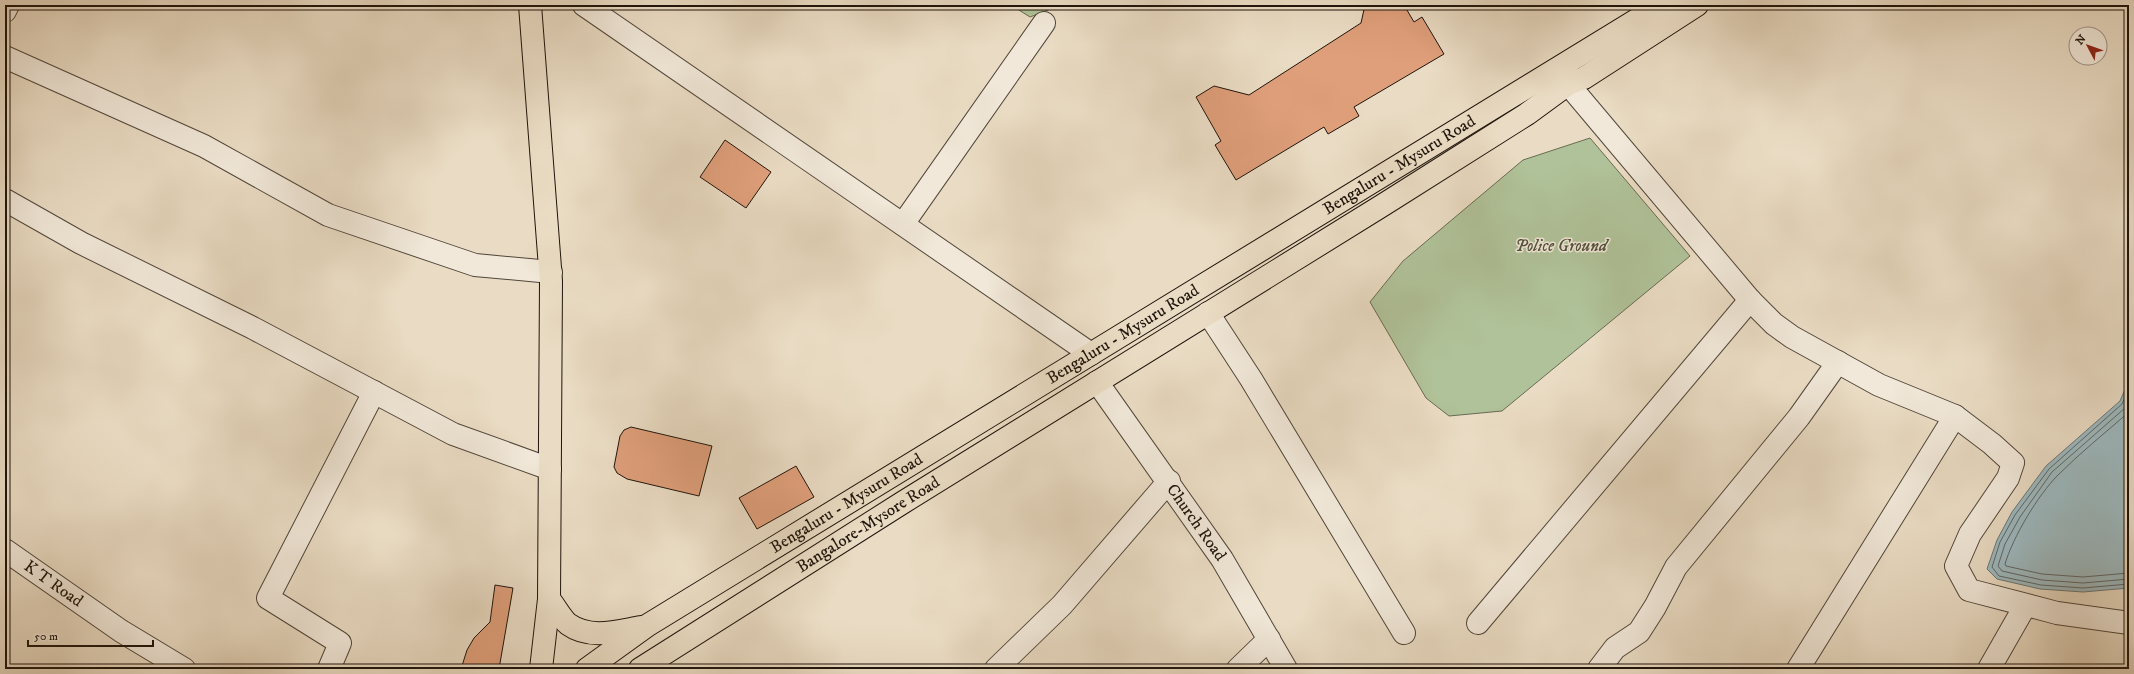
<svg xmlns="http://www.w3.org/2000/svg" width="2134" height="674" font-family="'IM FELL DW Pica',serif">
	<rect width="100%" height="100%" fill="#eadcc4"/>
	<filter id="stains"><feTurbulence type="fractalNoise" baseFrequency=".005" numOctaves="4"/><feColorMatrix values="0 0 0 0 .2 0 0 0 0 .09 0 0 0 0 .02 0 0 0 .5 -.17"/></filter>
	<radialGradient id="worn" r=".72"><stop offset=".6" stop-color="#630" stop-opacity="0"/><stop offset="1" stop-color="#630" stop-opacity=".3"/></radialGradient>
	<!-- green -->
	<g fill="#b0c299" stroke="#676b52">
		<polygon points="1011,5 1061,5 1030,17"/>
		<polygon points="1590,138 1690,256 1502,411 1449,416 1426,398 1370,302 1403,261 1523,160"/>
	</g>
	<!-- water -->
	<polygon fill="#9db9bf" stroke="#6a7777" points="2129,380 2129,588 2083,592 2040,589 1997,579 1987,569 1997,540 2012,512 2046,466 2120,401"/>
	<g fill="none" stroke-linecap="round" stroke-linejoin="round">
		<!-- shore -->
		<g stroke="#5e6666" stroke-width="1">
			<polyline points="2129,389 2122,404 2049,469 2015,515 2000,542 1992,567 1999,576 2041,585 2083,588 2129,584"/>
			<polyline points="2129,402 2125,408 2052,472 2020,517 2005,544 1998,566 2002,571 2042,580 2083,583 2129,579"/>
			<path d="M2129,412C2105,433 2080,453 2058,475C2038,495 2013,537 2005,564L2006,566L2042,574L2083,577L2129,573"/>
		</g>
	</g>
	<!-- building -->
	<g fill="#df9f7a" stroke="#1e140c">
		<polygon points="1365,5 1404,5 1414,22 1422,17 1444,54 1354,107 1359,116 1328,134 1324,127 1236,180 1215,145 1221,141 1196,97 1214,86 1249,95 1361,23"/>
		<polygon points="725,140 771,172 746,208 700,177"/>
		<polygon points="631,427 712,446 699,496 627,479 617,473 614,467 620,436 624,430"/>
		<polygon points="796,466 814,497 757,529 739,498"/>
		<polygon points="495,585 513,588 499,669 461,669 467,650 474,638 490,622"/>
	</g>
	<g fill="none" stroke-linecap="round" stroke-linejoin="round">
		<defs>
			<g id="minor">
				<polyline points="584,5 1091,354"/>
				<polyline points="5,11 8,5"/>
				<polyline points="5,57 204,146 328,215 475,265 551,272"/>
				<polyline points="1568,84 1750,300 1774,324 1792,337 1879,385 1955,416 1992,444 2013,463 2008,478 1970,534 1956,566 1969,590 2057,613 2129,623"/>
				<polyline points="5,200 81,243 253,328 453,434 550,469"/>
				<polyline points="903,224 1044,23"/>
				<polyline points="1208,313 1251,379 1404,633"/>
				<path id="s1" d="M1097,382L1222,559L1286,669"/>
				<path id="s2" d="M5,550L121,631L184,669"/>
				<polyline points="1478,623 1750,300"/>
				<polyline points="329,669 340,643 268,598 374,392"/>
				<polyline points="996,669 1062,605 1169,481"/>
				<polyline points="1238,669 1269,639"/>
				<polyline points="1599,669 1615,648 1639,632 1655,607 1676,567 1799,417 1838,362"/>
				<polyline points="1798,669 1955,416"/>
				<polyline points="1989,669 2025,606"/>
			</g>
			<g id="major">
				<polyline points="530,5 551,281 549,599 541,669"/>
				<path d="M549,599C555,606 561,618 568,624C590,640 618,631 641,627"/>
				<path id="s3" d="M587,669L648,625L1661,5"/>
				<path id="s4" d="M640,669L902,503L1383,205L1527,114L1568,84L1584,78L1697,5"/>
			</g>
		</defs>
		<!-- minor casing -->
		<use href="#minor" stroke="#51463a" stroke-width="24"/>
		<!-- major casing -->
		<use href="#major" stroke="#1e140c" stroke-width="24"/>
		<!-- minor -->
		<use href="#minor" stroke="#f1e8d9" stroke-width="22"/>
		<!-- major -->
		<use href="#major" stroke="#eadcc4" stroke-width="22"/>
	</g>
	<g text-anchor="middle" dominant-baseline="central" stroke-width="3" stroke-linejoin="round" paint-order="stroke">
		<!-- street labels -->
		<g font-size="17" fill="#1e140c" stroke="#f1e8d9">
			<text stroke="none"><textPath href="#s3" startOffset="956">Bengaluru - Mysuru Road</textPath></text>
			<text stroke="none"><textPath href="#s3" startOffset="632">Bengaluru - Mysuru Road</textPath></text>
			<text stroke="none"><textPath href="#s3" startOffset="308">Bengaluru - Mysuru Road</textPath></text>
			<text stroke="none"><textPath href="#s1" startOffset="172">Church Road</textPath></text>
			<text stroke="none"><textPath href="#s4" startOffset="270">Bangalore-Mysore Road</textPath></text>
			<text stroke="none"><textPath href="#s2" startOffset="59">K T Road</textPath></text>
		</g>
		<!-- park labels -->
		<g font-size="17" font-style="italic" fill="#51513d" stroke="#f1e8d9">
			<text x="1561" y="246">Police Ground</text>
		</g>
	</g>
	<!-- margin -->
	<rect width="2134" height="674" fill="none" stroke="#eadcc4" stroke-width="20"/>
	<rect x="6" y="6" width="2122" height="662" fill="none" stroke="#1e140c" stroke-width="2"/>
	<rect x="10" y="10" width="2114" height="654" fill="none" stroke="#1e140c"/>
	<!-- north arrow -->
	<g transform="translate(2088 46) rotate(311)"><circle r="19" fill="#f1e8d9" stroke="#9d9387"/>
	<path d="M0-3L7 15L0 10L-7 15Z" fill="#8f2418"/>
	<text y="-6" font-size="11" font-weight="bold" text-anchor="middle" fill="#1e140c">N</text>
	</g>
	<!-- scale -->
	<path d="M28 640v6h125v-6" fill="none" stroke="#1e140c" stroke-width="2"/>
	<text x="34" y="640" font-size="12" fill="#1e140c" stroke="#f1e8d9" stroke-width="3" paint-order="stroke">50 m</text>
	<rect width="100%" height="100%" filter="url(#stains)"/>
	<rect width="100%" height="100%" fill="url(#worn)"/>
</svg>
